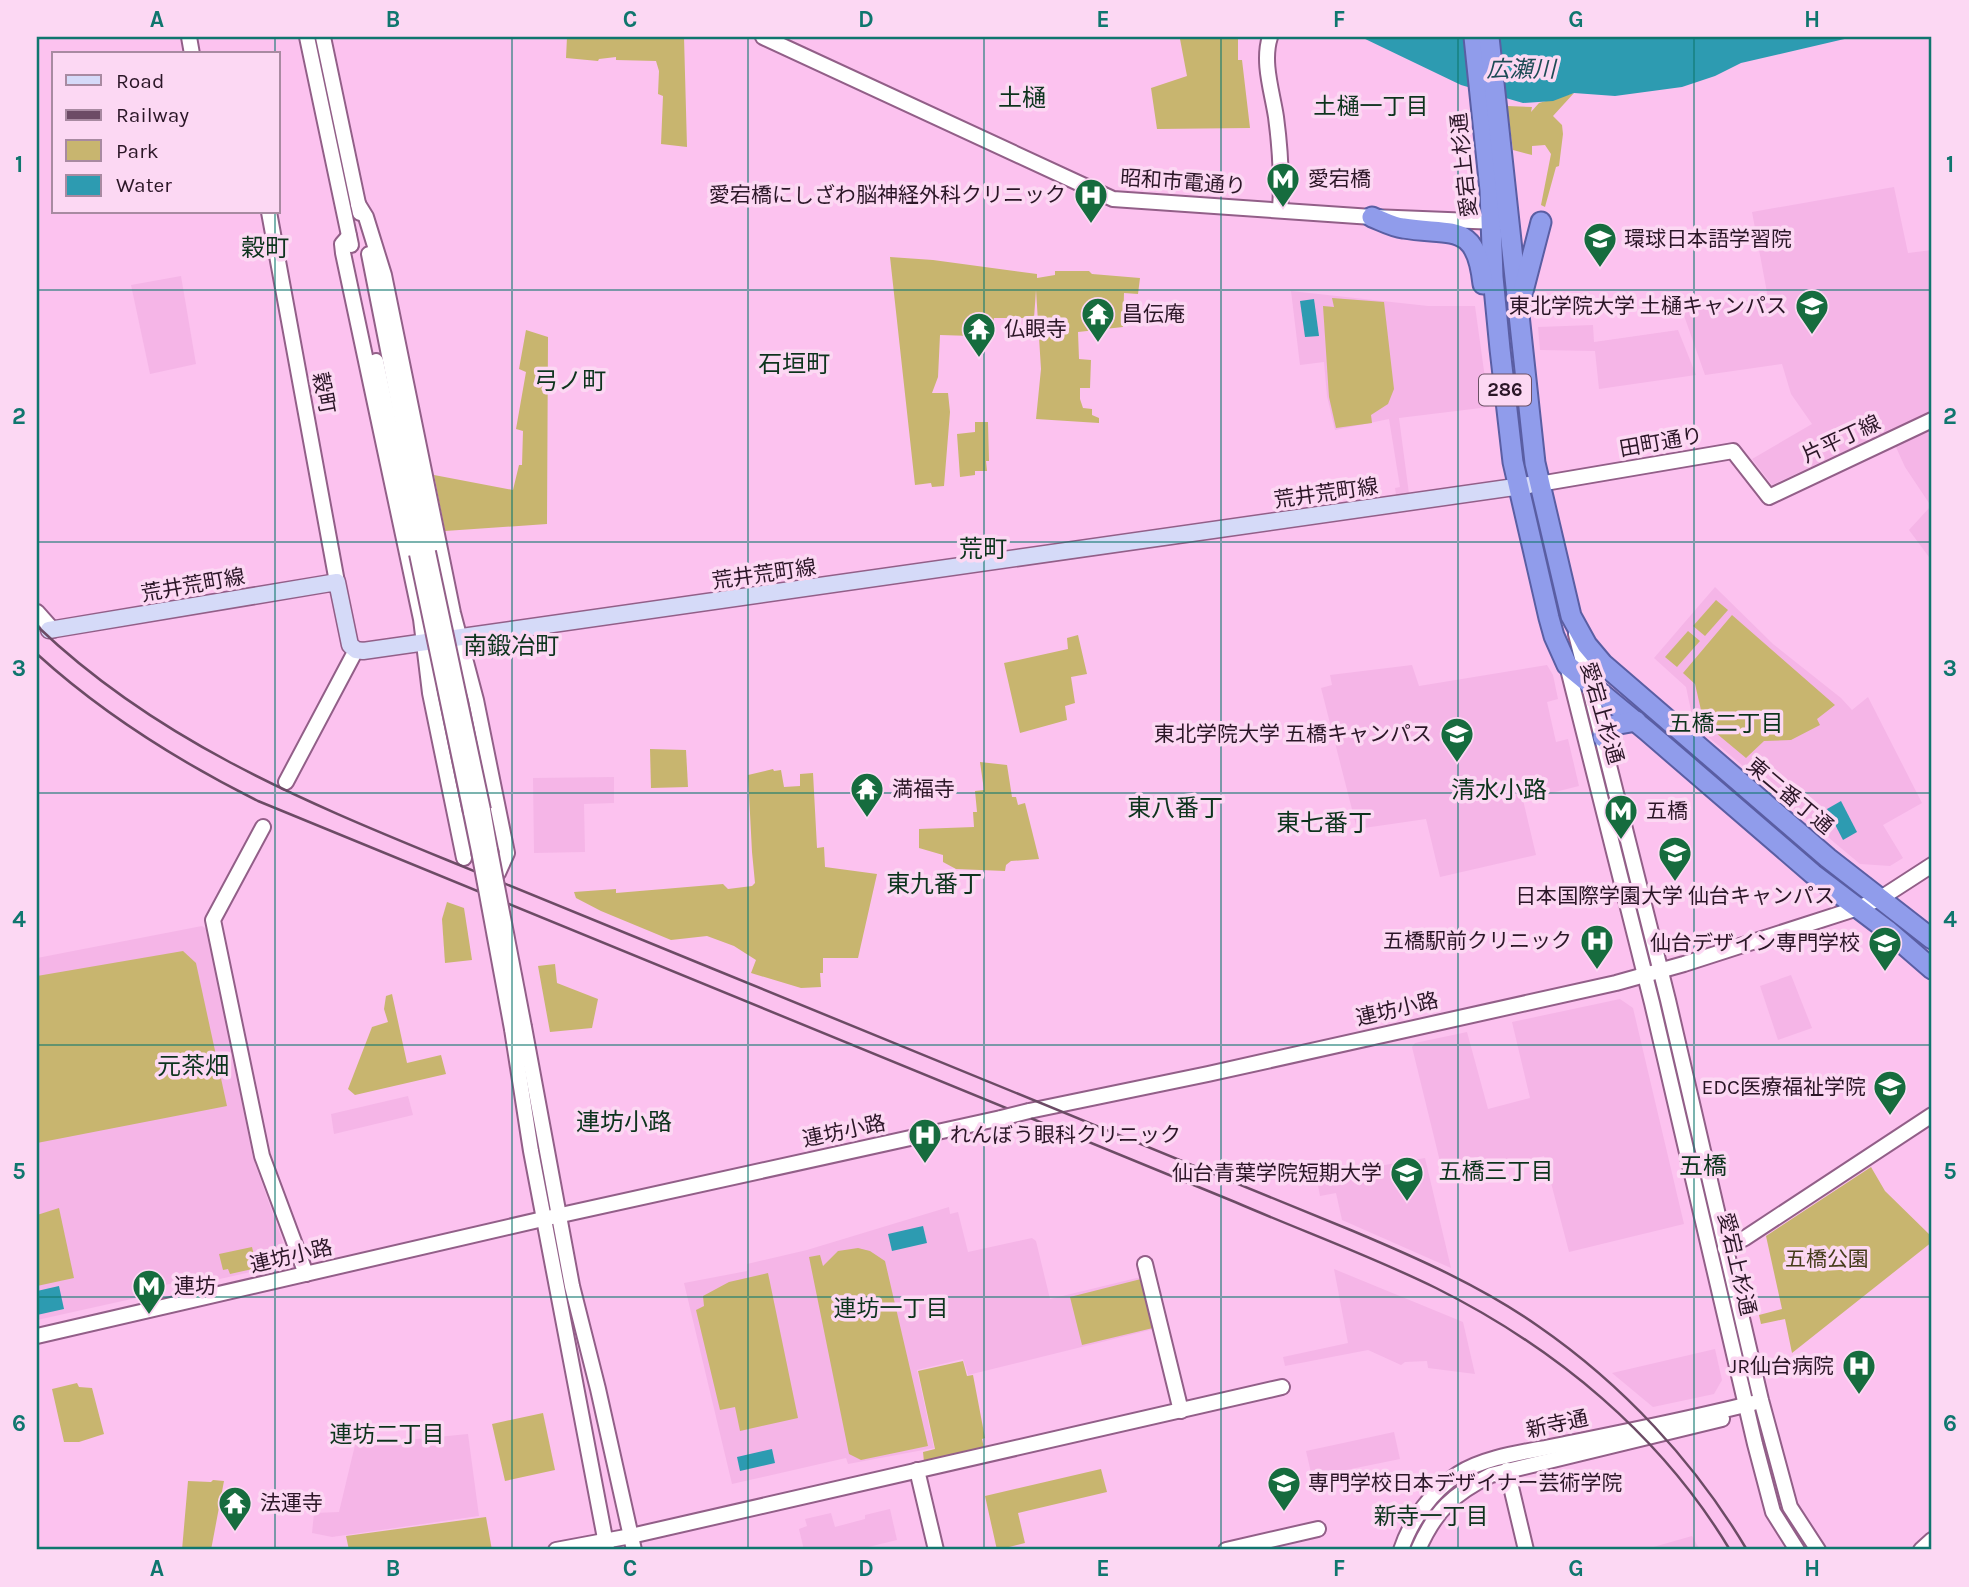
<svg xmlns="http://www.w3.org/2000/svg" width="1969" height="1587" font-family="Karla,'Noto Sans JP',sans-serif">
	<rect width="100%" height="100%" fill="#fcc2ef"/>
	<!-- built -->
	<g fill="#f5b5e7">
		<polygon points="1894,187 1908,253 1932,250 1932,411 1772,485 1752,459 1812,424 1791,394 1782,364 1705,375 1681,307 1768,298 1752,212"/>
		<polygon points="181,276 196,364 150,374 131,285"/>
		<polygon points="1291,291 1428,306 1475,306 1489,407 1399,418 1409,494 1396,495 1395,488 1400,487 1389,419 1335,430 1327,396 1324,362 1300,365"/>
		<polygon points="1593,325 1594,342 1678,330 1696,375 1599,389 1595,351 1540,350 1538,327"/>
		<polygon points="1932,429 1932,561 1909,530 1931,506 1905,467 1895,445"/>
		<polygon points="1715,587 1773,644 1841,698 1852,710 1868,697 1922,803 1883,825 1903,858 1890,866 1860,864 1694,725 1686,687 1654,658"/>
		<polygon points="1412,665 1419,686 1547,665 1553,675 1558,699 1547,702 1556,742 1568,739 1579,786 1523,800 1536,855 1440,877 1426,819 1357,829 1321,688 1332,685 1330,675"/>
		<polygon points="614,777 614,803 584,804 585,852 534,853 533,778"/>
		<polygon points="202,926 208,930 253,1158 284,1245 260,1254 264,1269 176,1289 174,1283 161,1286 161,1289 136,1295 136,1298 37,1320 37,958"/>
		<polygon points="1791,975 1812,1028 1778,1040 1760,986"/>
		<polygon points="1620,999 1633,1008 1684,1224 1569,1252 1544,1156 1445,1182 1412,1047 1415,1043 1467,1032 1488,1109 1530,1098 1512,1022"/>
		<polygon points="408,1096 413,1115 334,1134 331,1114"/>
		<polygon points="1425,1158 1451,1268 1342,1220 1336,1193 1320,1196 1314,1163 1330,1160 1333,1174"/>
		<polygon points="949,1207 950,1214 958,1212 968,1252 1032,1238 1036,1241 1050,1299 1141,1277 1154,1329 968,1375 963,1359 917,1370 934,1448 848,1464 846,1458 732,1484 684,1283 747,1271 747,1264 807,1250"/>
		<polygon points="1334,1269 1463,1322 1475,1374 1428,1368 1427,1361 1405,1362 1401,1365 1368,1350 1285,1366 1283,1357 1348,1343"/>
		<polygon points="1715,1349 1722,1380 1714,1394 1653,1407 1612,1373"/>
		<polygon points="1394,1432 1400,1459 1312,1477 1306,1451"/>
		<polygon points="468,1434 479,1516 332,1537 312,1533 314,1513 339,1512 355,1445"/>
		<polygon points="890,1509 897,1540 856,1550 804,1550 799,1529 807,1526 805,1519 831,1513 835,1527 865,1519 865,1515"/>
		<polygon points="1692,1536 1700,1550 1643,1550"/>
	</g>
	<!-- green -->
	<g fill="#c8b56f">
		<polygon points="567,37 684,37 687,147 661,144 663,96 658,94 659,71 656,61 616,60 616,57 599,59 598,61 566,58"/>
		<polygon points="1191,37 1238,37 1238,60 1242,60 1250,128 1157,129 1151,88 1187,76 1180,39"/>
		<polygon points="1574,93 1553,116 1562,125 1563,134 1559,166 1556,167 1545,207 1541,205 1551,154 1545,145 1532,146 1532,155 1513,150 1507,106 1532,107 1531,112 1539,103"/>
		<polygon points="890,257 933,260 1037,274 1037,278 1055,275 1055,271 1089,271 1092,274 1140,278 1138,294 1124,293 1123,327 1078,332 1079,359 1091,360 1090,388 1080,388 1080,399 1083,408 1092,409 1092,415 1099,418 1099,423 1036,419 1041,369 1036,290 1034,318 994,318 993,324 972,336 940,335 938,377 932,393 948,393 950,412 944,486 932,487 931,483 915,485"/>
		<polygon points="1332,298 1384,302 1394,389 1388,404 1371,415 1372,423 1336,428 1329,397 1323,306 1334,307"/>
		<polygon points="526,330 548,337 547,524 445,531 434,475 513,490 519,465 522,465 523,431 516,429 526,372 519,369"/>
		<polygon points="975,422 988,422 989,461 986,461 987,471 975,471 975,475 960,477 957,434 975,432"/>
		<polygon points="1716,600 1728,610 1705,636 1693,626"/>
		<polygon points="1732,615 1835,705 1817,719 1820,725 1791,740 1764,741 1746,758 1704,723 1695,684 1683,673"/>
		<polygon points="1688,631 1700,641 1677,667 1665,657"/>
		<polygon points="1078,635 1087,674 1071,677 1075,703 1065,706 1067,720 1020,733 1004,663 1068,649 1067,638"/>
		<polygon points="650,749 686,750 688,787 651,788"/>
		<polygon points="980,762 1007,765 1012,797 1016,797 1018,805 1025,803 1039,859 1011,861 1006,865 1005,871 956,869 943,862 943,855 919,848 919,829 974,827 973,812 977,812 975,791 984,790"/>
		<polygon points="773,769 774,771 781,770 784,787 800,786 800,774 813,773 817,848 824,847 825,867 877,874 858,958 823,958 823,973 820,973 821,987 801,988 751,973 756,960 734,946 707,936 671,940 601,911 576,898 574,892 616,889 616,893 723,884 728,889 752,886 755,883 752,852 748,775"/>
		<polygon points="447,902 464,908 472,960 445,963 442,919"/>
		<polygon points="183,951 196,963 227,1106 37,1143 37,976"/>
		<polygon points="555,964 557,983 598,999 592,1028 550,1032 538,966"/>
		<polygon points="392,994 407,1063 441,1055 446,1074 355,1095 348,1089 372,1027 388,1022 384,1009 386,996"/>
		<polygon points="1871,1167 1885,1191 1932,1237 1932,1242 1792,1353 1785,1319 1761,1324 1759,1315 1782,1309 1766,1236"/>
		<polygon points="59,1208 74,1278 37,1286 37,1215"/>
		<polygon points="252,1247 257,1268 230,1274 228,1269 223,1270 219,1254"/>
		<polygon points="858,1248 870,1251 885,1261 928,1446 861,1460 849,1454 809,1257 820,1255 823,1266 838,1251"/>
		<polygon points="768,1273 798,1418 740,1431 735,1407 720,1410 696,1310 704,1306 703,1296 729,1282"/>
		<polygon points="1141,1279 1153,1328 1082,1345 1070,1297"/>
		<polygon points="963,1361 967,1376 973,1375 985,1438 982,1439 984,1448 924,1462 923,1452 935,1449 918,1371"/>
		<polygon points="77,1383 79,1387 92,1388 104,1434 79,1442 64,1442 52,1389"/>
		<polygon points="543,1413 555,1470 505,1481 492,1424"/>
		<polygon points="1101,1469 1107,1492 1018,1513 1025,1543 997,1550 985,1496"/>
		<polygon points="213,1480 224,1481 211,1550 182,1550 188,1481 211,1482"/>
		<polygon points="486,1517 492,1550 349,1550 346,1536"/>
	</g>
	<!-- water -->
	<g fill="#2d9bb1">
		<polygon points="1361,37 1853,37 1741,63 1715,76 1682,87 1615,96 1574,93 1553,101 1523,103 1461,85"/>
		<polygon points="1314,299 1319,336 1305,337 1300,301"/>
		<polygon points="1841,801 1857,832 1843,840 1827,809"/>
		<polygon points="923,1226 927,1243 892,1251 888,1234"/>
		<polygon points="59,1286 64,1309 37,1315 37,1291"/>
		<polygon points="772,1449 775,1463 740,1471 737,1457"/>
	</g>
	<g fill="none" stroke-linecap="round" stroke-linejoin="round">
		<defs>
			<g id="tertiary">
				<polyline points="189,37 192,54"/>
				<polyline points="307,37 351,245"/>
				<polyline points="323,37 360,213"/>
				<polyline points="763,37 1113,199 1372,217 1498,222"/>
				<path d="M1270,37C1262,62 1272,91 1276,117C1280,147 1282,180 1280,210"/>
				<polyline points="358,204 366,217 384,275 453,613 476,700 507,853 498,873"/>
				<polyline points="269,212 337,582"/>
				<polyline points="349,236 342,244 343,253 421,619 430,693 464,858"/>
				<polyline points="369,254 428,552"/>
				<polyline points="376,361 417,554"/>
				<polyline points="1539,484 1733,451 1769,497 1932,420"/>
				<polyline points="37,612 53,630"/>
				<polyline points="1576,634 1668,1000 1761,1400 1790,1507 1818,1550"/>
				<polyline points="1567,665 1652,1003 1755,1444 1773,1512 1797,1550"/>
				<polyline points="286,782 356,650"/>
				<polyline points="483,810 490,850"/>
				<polyline points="471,812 479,851"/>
				<polyline points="263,827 213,920 262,1156 306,1274"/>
				<polyline points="524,1027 572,1286 598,1389 634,1550"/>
				<polyline points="512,1029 531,1151 607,1549"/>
				<polyline points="1029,1111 1208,1074 1616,983 1684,964 1858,908 1881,898 1932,865"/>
				<polyline points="1725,1248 1745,1238 1932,1115"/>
				<polyline points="1145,1264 1181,1411"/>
				<polyline points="37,1336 543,1219 1001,1118"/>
				<polyline points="917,1470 936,1550"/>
				<polyline points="1507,1470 1526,1550"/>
				<polyline points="556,1550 631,1536 1282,1387"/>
				<polyline points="1226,1550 1318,1529"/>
				<path d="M1401,1550C1411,1520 1431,1492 1458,1474C1486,1456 1527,1452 1560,1445C1624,1432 1690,1419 1753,1403"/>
				<path d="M1418,1550C1435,1511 1453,1494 1491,1475L1722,1419"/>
				<polyline points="1921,1550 1932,1540"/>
			</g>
			<polyline id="secondary" points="49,630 337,582 350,645 356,650 363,651 1529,485"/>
			<g id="trunk">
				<polyline points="1474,37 1490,190 1493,277 1500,349 1513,462 1549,618 1554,636 1567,665 1647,731 1813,874 1887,930 1932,969"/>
				<polyline points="1489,37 1535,463 1571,616 1587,645 1603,664 1828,858 1932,939"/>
				<path d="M1372,217C1382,221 1393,227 1403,228C1452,236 1476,221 1483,284"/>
				<polyline points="1521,299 1541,222"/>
				<polyline points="1603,737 1614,725 1636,721"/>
			</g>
		</defs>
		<!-- tertiary casing -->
		<use href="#tertiary" stroke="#925f88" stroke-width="18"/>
		<!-- secondary casing -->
		<use href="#secondary" stroke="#925f88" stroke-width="19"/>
		<!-- trunk casing -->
		<use href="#trunk" stroke="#5a5ea3" stroke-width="23"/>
		<!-- tertiary -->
		<use href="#tertiary" stroke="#fff" stroke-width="14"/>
		<!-- secondary -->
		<use href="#secondary" stroke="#d5daf8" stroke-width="16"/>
		<!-- trunk -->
		<use href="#trunk" stroke="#909ceb" stroke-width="19"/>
		<!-- rail -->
		<g stroke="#6c4b65" stroke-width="2.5">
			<path d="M37,626C155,739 298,799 447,860C535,896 623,932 711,968C925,1055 1139,1143 1353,1231C1417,1258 1481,1286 1538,1326C1622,1384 1695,1462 1747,1550"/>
			<path d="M37,654C103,714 178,761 258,801L1235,1202C1302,1231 1371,1256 1436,1288C1556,1348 1661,1435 1730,1550"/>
		</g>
		<defs>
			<g id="tertiary-bridge">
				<polyline points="428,552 483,810"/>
				<polyline points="417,554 471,812"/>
				<polyline points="490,850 524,1027"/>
				<polyline points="479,851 512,1029"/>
				<polyline points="1001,1118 1029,1111"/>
			</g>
		</defs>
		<!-- tertiary-bridge casing -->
		<use href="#tertiary-bridge" stroke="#925f88" stroke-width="18" stroke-linecap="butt"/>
		<!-- tertiary-bridge -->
		<use href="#tertiary-bridge" stroke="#fff" stroke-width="14"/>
	</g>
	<!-- grid -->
	<path fill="none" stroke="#0f766e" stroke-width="2" stroke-opacity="0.55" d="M275,37V54M512,37V1550M748,37V1550M984,37V1550M1221,37V1550M1458,37V1550M1694,37V1550M275,212V1550M37,290H1932M37,542H1932M37,793H1932M37,1045H1932M37,1297H1932"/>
	<!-- icons -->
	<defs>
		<symbol id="metro-pin" viewBox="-11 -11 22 30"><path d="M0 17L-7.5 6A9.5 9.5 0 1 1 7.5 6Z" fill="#166c3e" stroke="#fcd8f3"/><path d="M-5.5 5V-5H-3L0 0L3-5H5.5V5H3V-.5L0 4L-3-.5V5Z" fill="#fff"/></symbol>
		<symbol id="hospital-pin" viewBox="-11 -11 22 30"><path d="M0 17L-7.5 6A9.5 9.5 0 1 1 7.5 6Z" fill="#166c3e" stroke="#fcd8f3"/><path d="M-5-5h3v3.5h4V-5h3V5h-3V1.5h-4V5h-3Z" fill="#fff"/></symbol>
		<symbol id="university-pin" viewBox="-11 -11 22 30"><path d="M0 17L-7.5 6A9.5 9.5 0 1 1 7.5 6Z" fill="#166c3e" stroke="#fcd8f3"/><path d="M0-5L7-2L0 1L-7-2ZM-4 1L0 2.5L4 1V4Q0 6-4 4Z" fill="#fff"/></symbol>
		<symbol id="temple-pin" viewBox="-11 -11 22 30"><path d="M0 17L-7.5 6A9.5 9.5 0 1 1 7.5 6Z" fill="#166c3e" stroke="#fcd8f3"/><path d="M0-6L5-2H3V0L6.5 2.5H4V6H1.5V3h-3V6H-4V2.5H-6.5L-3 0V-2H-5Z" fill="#fff"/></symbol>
	</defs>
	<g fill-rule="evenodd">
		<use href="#metro-pin" x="1264" y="160" width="38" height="52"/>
		<use href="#hospital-pin" x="1072" y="176" width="38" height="52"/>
		<use href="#university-pin" x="1581" y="220" width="38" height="52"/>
		<use href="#university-pin" x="1793" y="287" width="38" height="52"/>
		<use href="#temple-pin" x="1079" y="295" width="38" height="52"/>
		<use href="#temple-pin" x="960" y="310" width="38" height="52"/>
		<use href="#university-pin" x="1438" y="715" width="38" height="52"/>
		<use href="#temple-pin" x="848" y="770" width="38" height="52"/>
		<use href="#metro-pin" x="1602" y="792" width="38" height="52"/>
		<use href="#university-pin" x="1656" y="834" width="38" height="52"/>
		<use href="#hospital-pin" x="1578" y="922" width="38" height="52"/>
		<use href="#university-pin" x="1866" y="924" width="38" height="52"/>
		<use href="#university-pin" x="1871" y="1068" width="38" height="52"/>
		<use href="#hospital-pin" x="906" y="1116" width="38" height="52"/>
		<use href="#university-pin" x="1388" y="1154" width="38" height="52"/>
		<use href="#metro-pin" x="130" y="1267" width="38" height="52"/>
		<use href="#hospital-pin" x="1840" y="1347" width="38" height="52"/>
		<use href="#university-pin" x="1265" y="1464" width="38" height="52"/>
		<use href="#temple-pin" x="216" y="1484" width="38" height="52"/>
	</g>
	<g text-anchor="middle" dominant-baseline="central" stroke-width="7" stroke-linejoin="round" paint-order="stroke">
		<!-- shield labels -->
		<rect fill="#fcd8f3" stroke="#6a5064" stroke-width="2" x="1479" y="374.5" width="52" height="31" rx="5"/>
		<g font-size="19" font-weight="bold" fill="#2b1627">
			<text x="1505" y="390">286</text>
		</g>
		<!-- street labels -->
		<g font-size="21" fill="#2b1627" stroke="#fcd8f3">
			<text transform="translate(1464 165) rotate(-96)">愛宕上杉通</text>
			<text transform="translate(1183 182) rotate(4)">昭和市電通り</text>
			<text transform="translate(324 393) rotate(79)">穀町</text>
			<text transform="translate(1841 439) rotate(-25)">片平丁線</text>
			<text transform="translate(1661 442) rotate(-10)">田町通り</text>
			<text transform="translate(1326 493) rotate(-8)">荒井荒町線</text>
			<text transform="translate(764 574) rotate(-8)">荒井荒町線</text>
			<text transform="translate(193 585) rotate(-10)">荒井荒町線</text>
			<text transform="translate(1602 713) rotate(74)">愛宕上杉通</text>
			<text transform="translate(1790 796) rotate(40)">東二番丁通</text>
			<text transform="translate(1397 1009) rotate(-13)">連坊小路</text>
			<text transform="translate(844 1131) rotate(-12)">連坊小路</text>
			<text transform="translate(291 1256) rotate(-13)">連坊小路</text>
			<text transform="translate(1737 1264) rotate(77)">愛宕上杉通</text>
			<text transform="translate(1557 1424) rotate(-12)">新寺通</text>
		</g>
		<!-- poi labels -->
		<g font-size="21" fill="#2b1627" stroke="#fcd8f3" text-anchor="start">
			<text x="1308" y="179">愛宕橋</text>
			<text x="1066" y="195" text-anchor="end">愛宕橋にしざわ脳神経外科クリニック</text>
			<text x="1624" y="239">環球日本語学習院</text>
			<text x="1787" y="306" text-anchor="end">東北学院大学 土樋キャンパス</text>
			<text x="1122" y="314">昌伝庵</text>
			<text x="1004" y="329">仏眼寺</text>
			<text x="1432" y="734" text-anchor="end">東北学院大学 五橋キャンパス</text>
			<text x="892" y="789">満福寺</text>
			<text x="1646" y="811">五橋</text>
			<text x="1675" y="896" text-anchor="middle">日本国際学園大学 仙台キャンパス</text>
			<text x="1572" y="941" text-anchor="end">五橋駅前クリニック</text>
			<text x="1860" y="943" text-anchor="end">仙台デザイン専門学校</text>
			<text x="1866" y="1087" text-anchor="end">EDC医療福祉学院</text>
			<text x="950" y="1135">れんぼう眼科クリニック</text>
			<text x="1382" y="1173" text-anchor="end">仙台青葉学院短期大学</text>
			<text x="174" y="1286">連坊</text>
			<text x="1834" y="1366" text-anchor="end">JR仙台病院</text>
			<text x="1308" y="1483">専門学校日本デザイナー芸術学院</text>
			<text x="260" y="1503">法運寺</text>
		</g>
		<!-- park labels -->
		<g font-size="21" fill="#453c1b" stroke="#fcd8f3">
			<text x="1827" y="1259">五橋公園</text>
		</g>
		<!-- water labels -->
		<g font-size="23" font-style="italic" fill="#1d4b55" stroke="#fcd8f3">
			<text x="1521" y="69">広瀬川</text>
		</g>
		<!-- neighbourhood labels -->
		<g font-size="23" fill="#0d341d" stroke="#fcd8f3">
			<text x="1371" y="106">土樋一丁目</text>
			<text x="1726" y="723">五橋二丁目</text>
			<text x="1496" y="1171">五橋三丁目</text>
			<text x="891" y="1308">連坊一丁目</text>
			<text x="387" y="1434">連坊二丁目</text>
			<text x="1431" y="1516">新寺一丁目</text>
		</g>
		<!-- quarter labels -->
		<g font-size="24" fill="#0d341d" stroke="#fcd8f3">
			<text x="1022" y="98">土樋</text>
			<text x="265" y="248">穀町</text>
			<text x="794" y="364">石垣町</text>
			<text x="570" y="381">弓ノ町</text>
			<text x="983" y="549">荒町</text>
			<text x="511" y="646">南鍛冶町</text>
			<text x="1499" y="790">清水小路</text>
			<text x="1175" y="808">東八番丁</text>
			<text x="1324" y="823">東七番丁</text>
			<text x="934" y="884">東九番丁</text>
			<text x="193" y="1066">元茶畑</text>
			<text x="624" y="1122">連坊小路</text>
			<text x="1703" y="1166">五橋</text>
		</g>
	</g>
	<!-- border -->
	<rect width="1969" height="1587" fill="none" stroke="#fcd8f3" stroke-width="77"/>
	<!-- legend -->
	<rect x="52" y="52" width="228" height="161" fill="#fcd8f3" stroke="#a88aa1" stroke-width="2"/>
	<rect x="66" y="75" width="35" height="10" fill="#d5daf8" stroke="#a88aa1" stroke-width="2"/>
	<text x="116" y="88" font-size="21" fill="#2b1627">Road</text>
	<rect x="66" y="110" width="35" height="10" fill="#6c4b65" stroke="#a88aa1" stroke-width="2"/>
	<text x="116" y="122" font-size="21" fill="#2b1627">Railway</text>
	<rect x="66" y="140" width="35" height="21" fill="#c8b56f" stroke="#a88aa1" stroke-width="2"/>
	<text x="116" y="158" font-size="21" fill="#2b1627">Park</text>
	<rect x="66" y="175" width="35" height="21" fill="#2d9bb1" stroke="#a88aa1" stroke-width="2"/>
	<text x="116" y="192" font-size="21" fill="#2b1627">Water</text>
	<rect x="38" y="38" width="1892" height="1510" fill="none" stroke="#0f766e" stroke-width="2.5"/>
	<g font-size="23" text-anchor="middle" font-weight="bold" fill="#0f766e">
		<text x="157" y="27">A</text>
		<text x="393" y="27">B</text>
		<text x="630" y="27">C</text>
		<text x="866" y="27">D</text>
		<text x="1103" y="27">E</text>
		<text x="1339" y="27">F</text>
		<text x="1576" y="27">G</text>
		<text x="1812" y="27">H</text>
		<text x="19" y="172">1</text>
		<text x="1950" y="172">1</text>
		<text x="19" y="424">2</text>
		<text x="1950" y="424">2</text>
		<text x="19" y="676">3</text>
		<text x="1950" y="676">3</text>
		<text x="19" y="927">4</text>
		<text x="1950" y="927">4</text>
		<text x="19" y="1179">5</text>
		<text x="1950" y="1179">5</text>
		<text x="19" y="1431">6</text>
		<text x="1950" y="1431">6</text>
		<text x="157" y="1576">A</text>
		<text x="393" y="1576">B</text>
		<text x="630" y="1576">C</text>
		<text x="866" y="1576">D</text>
		<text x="1103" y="1576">E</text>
		<text x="1339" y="1576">F</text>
		<text x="1576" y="1576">G</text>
		<text x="1812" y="1576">H</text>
	</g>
</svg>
